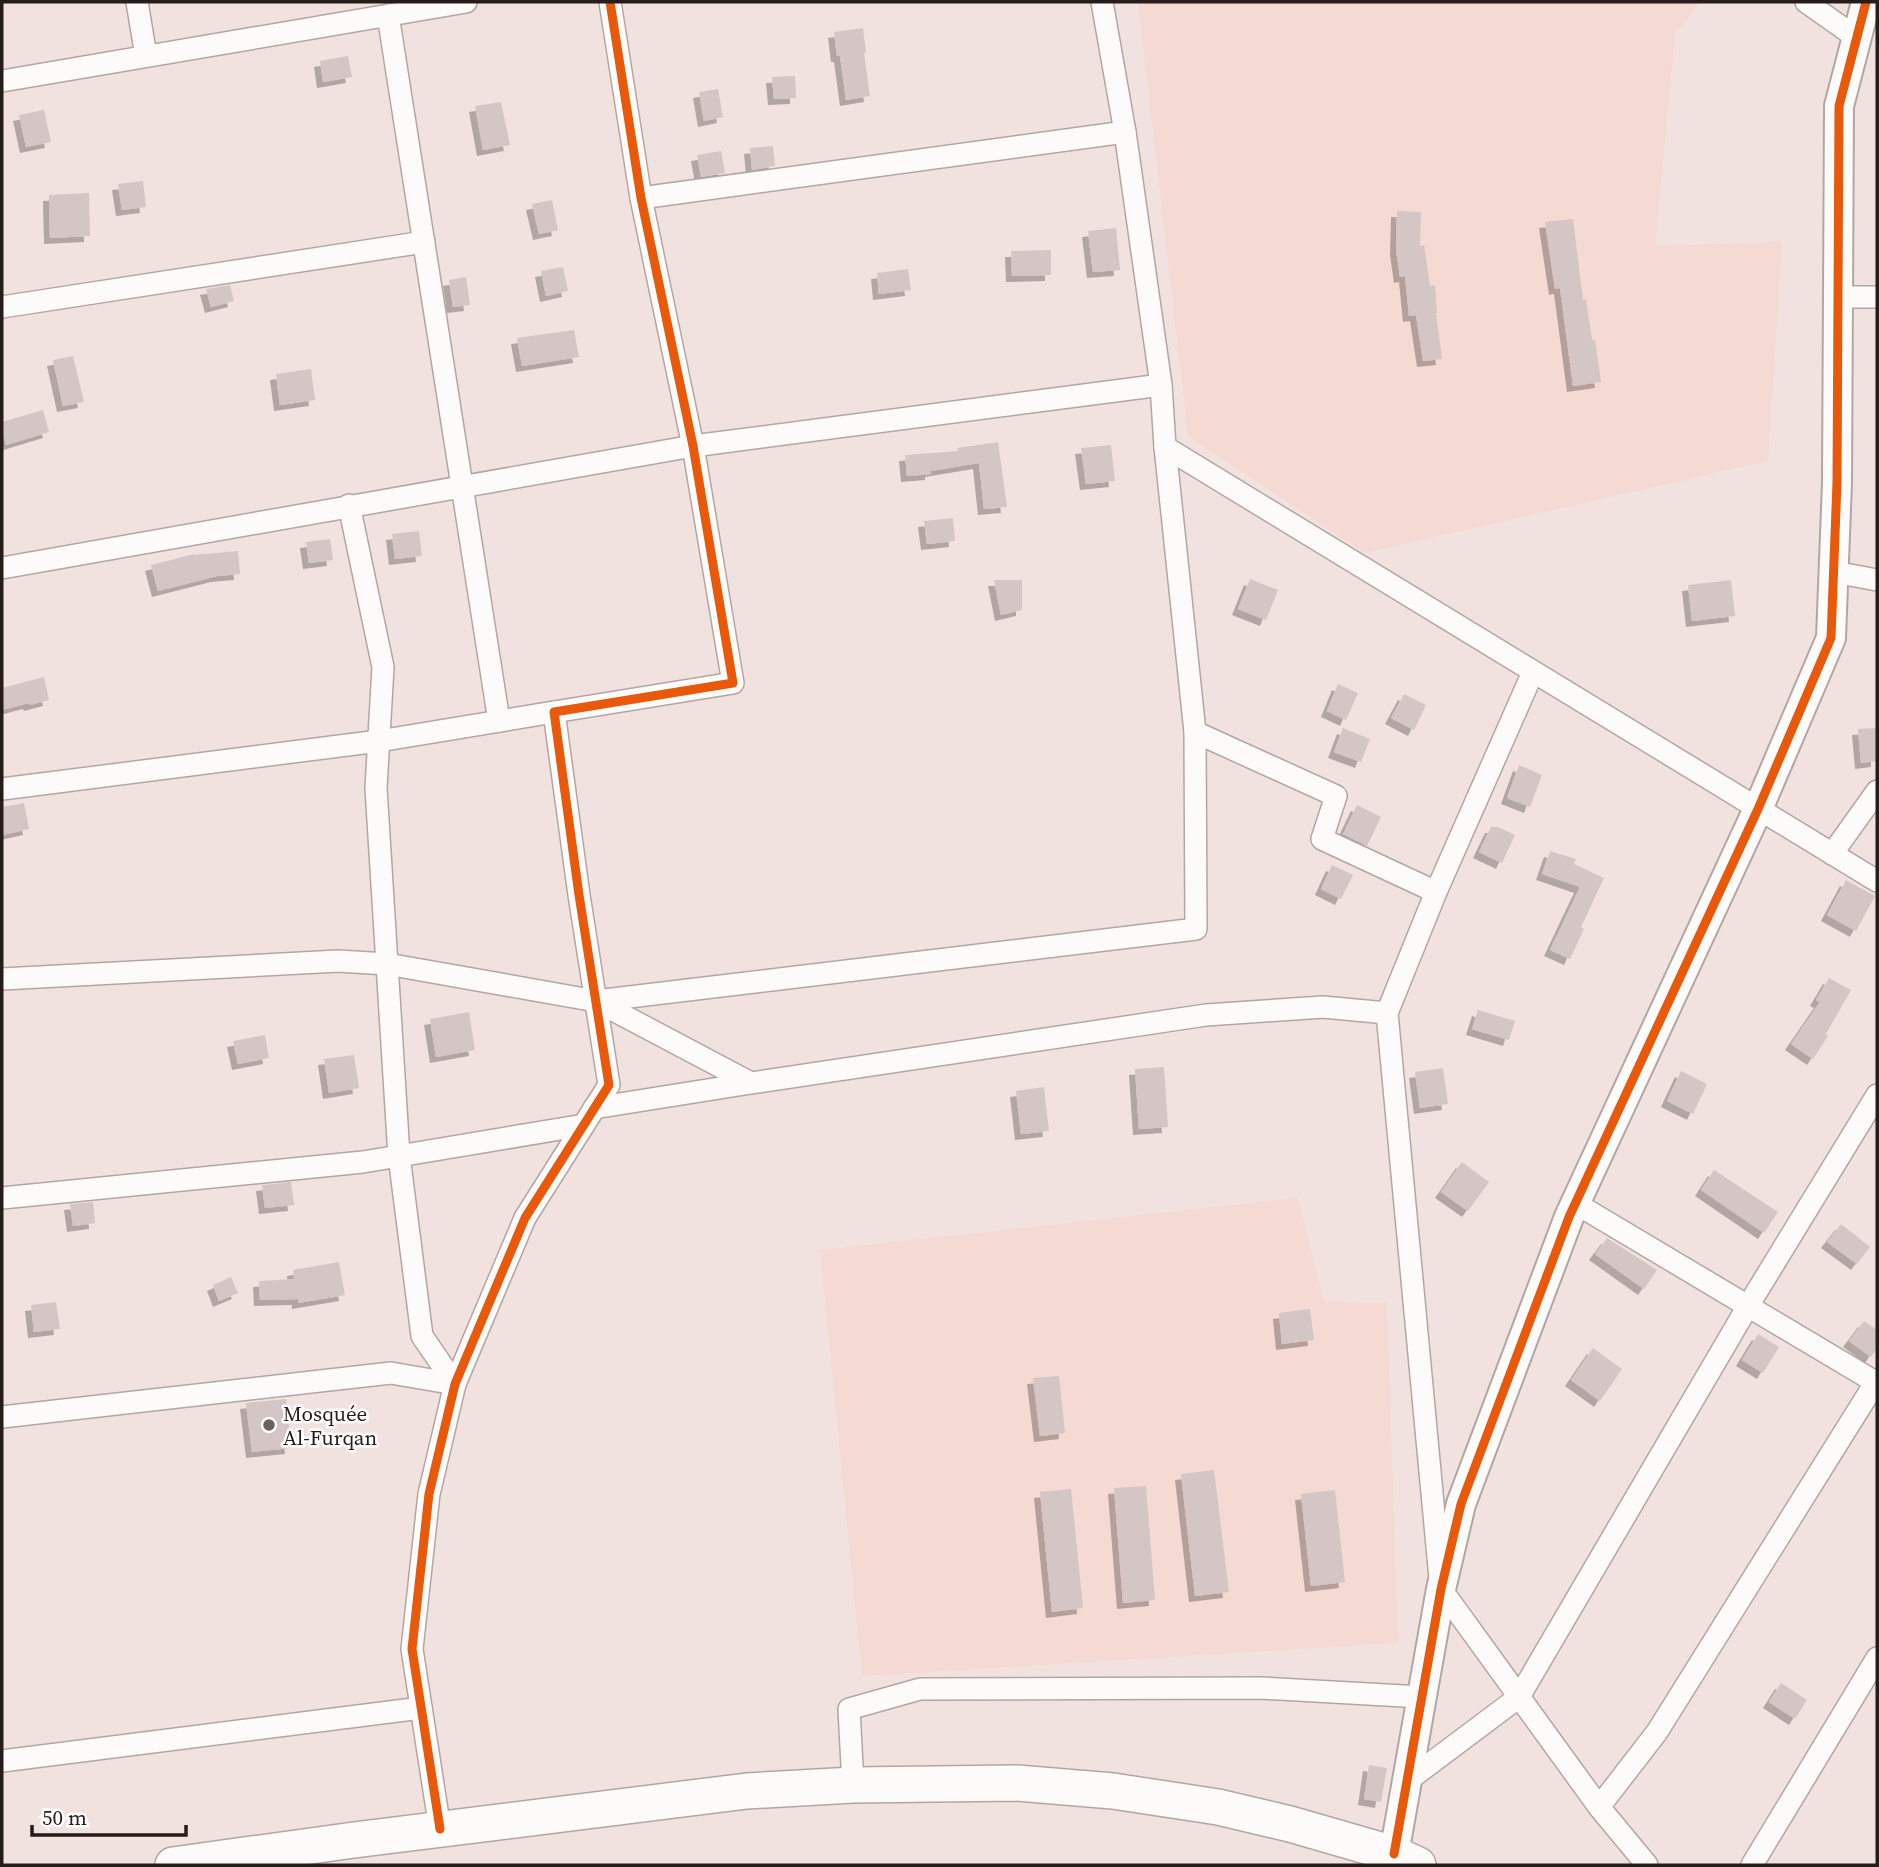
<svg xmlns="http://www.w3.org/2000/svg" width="1879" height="1867" font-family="'Source Serif 4',serif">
	<defs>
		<filter id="shadow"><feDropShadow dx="-6" dy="6" stdDeviation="0" flood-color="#0004"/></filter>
	</defs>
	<rect width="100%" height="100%" fill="#f2e2df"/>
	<!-- built -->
	<g fill="#f5d9d3">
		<polygon points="1138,2 1701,2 1675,33 1655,246 1782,242 1768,461 1365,553 1188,436"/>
		<polygon points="1298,1198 1324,1302 1387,1303 1398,1643 862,1676 820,1250"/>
	</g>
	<!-- building -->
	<g fill="#d3c6c5" filter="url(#shadow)">
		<polygon points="863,28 866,53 864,53 870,96 846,100 840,56 837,56 834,32"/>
		<polygon points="348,56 352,77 323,82 320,61"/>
		<polygon points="795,76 796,98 774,99 772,77"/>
		<polygon points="718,89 723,117 704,121 699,92"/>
		<polygon points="501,102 510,145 483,150 475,106"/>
		<polygon points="44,110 51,142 26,147 19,115"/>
		<polygon points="773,146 775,166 752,170 750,148"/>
		<polygon points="721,151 725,173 701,177 697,155"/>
		<polygon points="143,181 146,207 122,210 118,184"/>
		<polygon points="89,193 90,236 50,238 49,195"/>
		<polygon points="552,200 558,230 539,234 532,204"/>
		<polygon points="1397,211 1421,212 1420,246 1424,245 1430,286 1435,285 1437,313 1436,313 1442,359 1423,361 1416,315 1409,316 1405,276 1400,277 1396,249"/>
		<polygon points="1573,219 1583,300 1586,299 1592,340 1595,340 1601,382 1573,386 1560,288 1555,289 1545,222"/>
		<polygon points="1116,228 1120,270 1093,272 1088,231"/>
		<polygon points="1051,250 1051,275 1012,276 1011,251"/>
		<polygon points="563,267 568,291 546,296 541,271"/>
		<polygon points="908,269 911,290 879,294 877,273"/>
		<polygon points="466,277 470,305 453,307 449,280"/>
		<polygon points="230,285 234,301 211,307 206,289"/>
		<polygon points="574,330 579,357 522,366 517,338"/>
		<polygon points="73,356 84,402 63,406 53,360"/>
		<polygon points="311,369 315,400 280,405 276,374"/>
		<polygon points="43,410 49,432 6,445 2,429 2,422"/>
		<polygon points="998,442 1007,507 984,509 979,463 931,471 931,474 907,476 905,455 958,451 957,448"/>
		<polygon points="1111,445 1115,481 1086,484 1081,448"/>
		<polygon points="953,518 955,541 927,544 924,521"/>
		<polygon points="419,531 422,556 395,559 392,534"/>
		<polygon points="330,539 333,560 309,563 306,542"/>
		<polygon points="238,551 240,574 217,576 158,591 151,565 194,554 194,555"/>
		<polygon points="1250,579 1278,590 1266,620 1238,609"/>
		<polygon points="994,580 1022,580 1022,610 1001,615"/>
		<polygon points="1731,580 1735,616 1692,621 1688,585"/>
		<polygon points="44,677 49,700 30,705 29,703 2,710 2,688"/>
		<polygon points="1338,684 1358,693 1346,720 1327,711"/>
		<polygon points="1404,694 1426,705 1414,730 1391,718"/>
		<polygon points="1343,728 1370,739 1361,762 1334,752"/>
		<polygon points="1877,728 1877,761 1861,763 1858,729"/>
		<polygon points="1519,765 1542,775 1530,807 1507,798"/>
		<polygon points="24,803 29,829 2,835 2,807"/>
		<polygon points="1357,805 1381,817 1367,846 1343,834"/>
		<polygon points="1491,827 1498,827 1515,835 1502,863 1479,852"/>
		<polygon points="1550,851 1576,859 1574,864 1604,878 1581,927 1584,929 1570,959 1550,950 1580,887 1542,874"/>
		<polygon points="1332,865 1353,875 1341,899 1321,889"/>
		<polygon points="1846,880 1875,896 1856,931 1827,915"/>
		<polygon points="1829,978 1851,990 1826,1034 1828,1036 1813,1059 1791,1044 1820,1002 1816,1000"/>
		<polygon points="1478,1010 1515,1021 1509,1040 1472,1029"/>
		<polygon points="469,1012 475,1050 436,1057 430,1019"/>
		<polygon points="265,1035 269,1058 238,1064 233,1041"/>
		<polygon points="354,1055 359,1088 329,1093 324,1059"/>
		<polygon points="1164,1067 1168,1127 1139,1129 1135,1069"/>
		<polygon points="1443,1068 1448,1104 1420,1108 1415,1072"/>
		<polygon points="1681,1071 1707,1084 1693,1114 1667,1101"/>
		<polygon points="1044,1087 1049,1131 1021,1134 1016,1091"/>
		<polygon points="1462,1162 1489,1182 1468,1211 1441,1192"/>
		<polygon points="1714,1170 1778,1212 1764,1233 1701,1190"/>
		<polygon points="291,1182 294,1205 265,1208 262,1185"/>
		<polygon points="93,1202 95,1223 73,1226 70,1204"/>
		<polygon points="1841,1224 1870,1247 1857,1264 1827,1242"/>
		<polygon points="1607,1238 1657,1270 1644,1289 1595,1254"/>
		<polygon points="339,1262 345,1295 298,1303 298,1299 260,1300 259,1281 294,1279 293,1270"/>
		<polygon points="231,1277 238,1293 219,1301 213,1285"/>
		<polygon points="56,1302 60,1329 34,1332 31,1305"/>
		<polygon points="1310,1309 1314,1340 1282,1344 1279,1313"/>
		<polygon points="1864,1321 1877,1330 1877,1348 1871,1357 1849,1341"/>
		<polygon points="1758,1334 1779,1347 1763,1373 1742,1360"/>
		<polygon points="1593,1348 1622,1369 1600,1401 1571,1380"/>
		<polygon points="1059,1376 1065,1433 1040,1436 1033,1378"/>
		<polygon points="286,1399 291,1448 252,1452 246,1403"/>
		<polygon points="1214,1470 1229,1592 1195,1596 1181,1474"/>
		<polygon points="1146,1486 1155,1600 1123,1603 1114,1488"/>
		<polygon points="1071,1489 1083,1608 1052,1612 1040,1492"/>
		<polygon points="1335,1490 1345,1582 1311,1586 1301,1494"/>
		<polygon points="1781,1683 1807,1700 1795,1719 1769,1702"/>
		<polygon points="1369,1765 1387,1768 1381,1802 1364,1799"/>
	</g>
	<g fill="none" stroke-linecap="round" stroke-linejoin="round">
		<defs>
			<g id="minor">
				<polyline points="137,2 146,56"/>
				<polyline points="1102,2 1125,132 1161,385 1165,447 1195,732 1336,796 1322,839 1436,892"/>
				<polyline points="1806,2 1857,38"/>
				<polyline points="388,15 499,721"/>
				<polyline points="2,81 466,2"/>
				<polyline points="641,198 1125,132"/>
				<polyline points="1838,297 1877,297"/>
				<polyline points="2,307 424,242"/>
				<polyline points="1165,447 1877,881"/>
				<polyline points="349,505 383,667 376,788 399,1156 422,1336 455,1384"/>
				<polyline points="2,568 693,446 1161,385"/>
				<polyline points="1834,572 1877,580"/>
				<polyline points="1533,672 1436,892 1387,1013 1441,1589 1599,1807 1647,1865"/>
				<polyline points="2,789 379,741 554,712"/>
				<polyline points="1832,854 1877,791"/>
				<polyline points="2,979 338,961 387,964 596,1001 751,1083"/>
				<polyline points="596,1001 1196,929 1195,732"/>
				<polyline points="594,1108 751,1083 1206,1015 1323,1007 1387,1013"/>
				<polyline points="2,1198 363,1162 584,1125"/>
				<polyline points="1575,1203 1877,1383"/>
				<polyline points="2,1417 391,1373 455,1384"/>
				<polyline points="2,1761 421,1708"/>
				<polyline points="1407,1781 1519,1697 1748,1306 1877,1095"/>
				<polyline points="853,1785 849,1709 920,1689 1261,1688 1422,1697"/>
				<polyline points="1599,1807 1657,1732 1877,1380"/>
				<polyline points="440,1829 412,1649 429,1494 455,1384 525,1218 609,1085 579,895 554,712 733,683 693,446 641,198 610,2"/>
				<polyline points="1752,1865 1877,1658"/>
			</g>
			<polyline id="tertiary" points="1394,1854 1441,1589 1461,1504 1569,1217 1758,809 1831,638 1837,483 1839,106 1866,2"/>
			<polyline id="primary" points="173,1865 354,1840 747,1791 853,1785 1017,1783 1113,1791 1218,1807 1290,1824 1394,1854 1418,1865"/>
		</defs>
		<!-- minor casing -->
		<use href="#minor" stroke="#b2a6a4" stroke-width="24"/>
		<!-- tertiary casing -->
		<use href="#tertiary" stroke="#b2a6a4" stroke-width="32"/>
		<!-- primary casing -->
		<use href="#primary" stroke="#b2a6a4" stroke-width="38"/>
		<!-- minor -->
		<use href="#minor" stroke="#fdfbfa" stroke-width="21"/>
		<!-- tertiary -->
		<use href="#tertiary" stroke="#fdfbfa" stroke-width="28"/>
		<!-- primary -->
		<use href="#primary" stroke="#fdfbfa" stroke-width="35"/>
		<defs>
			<g id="cycleway">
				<polyline points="440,1829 412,1649 429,1494 455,1384 525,1218 609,1085 579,895 554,712 733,683 693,446 641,198 610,2"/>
				<polyline points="1394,1854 1441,1589 1461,1504 1569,1217 1758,809 1831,638 1837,483 1839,106 1866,2"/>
			</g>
		</defs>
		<!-- cycleway casing -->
		<use href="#cycleway" stroke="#fff" stroke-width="13"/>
		<!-- cycleway -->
		<use href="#cycleway" stroke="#e8590c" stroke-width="9"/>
	</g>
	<!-- markers -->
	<circle fill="#6d615f" stroke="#fff" stroke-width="2.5" cx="269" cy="1425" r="7"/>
	<g text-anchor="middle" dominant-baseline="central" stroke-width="5" stroke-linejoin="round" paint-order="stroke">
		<!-- poi labels -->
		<g font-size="21" fill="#261c1a" stroke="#fff" text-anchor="start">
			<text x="283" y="1413">Mosquée<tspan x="283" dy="24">Al-Furqan</tspan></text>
		</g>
	</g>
	<!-- border -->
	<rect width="1879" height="1867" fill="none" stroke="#261c1a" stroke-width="7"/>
	<!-- scale -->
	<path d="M32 1825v10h154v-10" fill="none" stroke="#261c1a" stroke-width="3.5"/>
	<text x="42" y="1825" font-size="21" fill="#261c1a" stroke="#ffffff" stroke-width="5" paint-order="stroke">50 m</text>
</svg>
